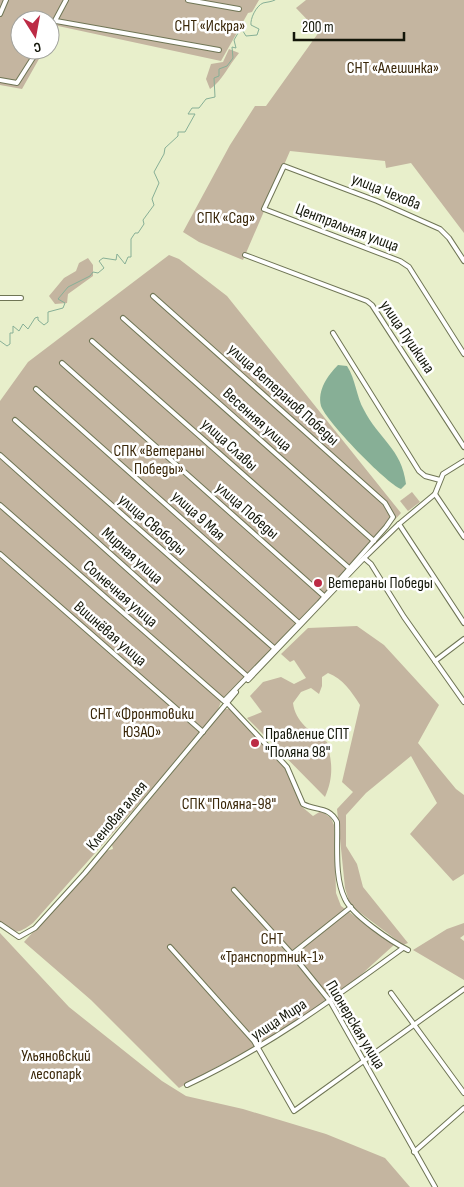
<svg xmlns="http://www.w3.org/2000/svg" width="464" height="1187" font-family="'Sofia Sans Condensed',sans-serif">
	<rect width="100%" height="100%" fill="#e8efcb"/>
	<!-- green -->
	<g fill="#c4b5a0">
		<polygon points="0,0 259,0 252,12 248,13 221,61 58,26 50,39 56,23 50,33 50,20 20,20 20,50 44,50 22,89 0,85"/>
		<polygon points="306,0 464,0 464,233 411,163 386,168 385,161 290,151 243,260 199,242 183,232 230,145 255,106 266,106 319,32 296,8"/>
		<path d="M229,49L239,53C229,65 222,81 210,89L206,79L211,64L223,62Z"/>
		<path d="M169,255L179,259L227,296L401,513L333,588L221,702L214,719L33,923C16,935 16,934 0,921V401L28,362Z"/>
		<polygon points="88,258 93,265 93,276 68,294 67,303 55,304 49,296 64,278 76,271 79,263"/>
		<polygon points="412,492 420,502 408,511 400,501"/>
		<path d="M357,626L384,645L439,705L418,743L456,789L464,795V874L453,881L410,834L437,803L411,756L366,793L346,815V846L357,864L363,887L408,943L403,945L350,905L345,888L337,809L353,792L342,782L360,705C351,691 343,679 328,673L322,677V686L319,694L311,688L301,692L293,703C295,721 311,733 327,742C332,762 334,776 325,797L247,718L262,712L250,696L263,682L281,677L294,684L306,678L294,660L290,662L281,654L308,628Z"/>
		<path d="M225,709H231L283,764L292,779L301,806L313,816L321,811L331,818L334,825L336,893L341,906L394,945C373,963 353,984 331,1000C283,1035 229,1059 179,1088L91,1000L24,942L106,851L113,849L112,845Z"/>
		<polygon points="464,923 464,935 460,938 464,941 464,980 413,950 447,929"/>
		<polygon points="0,933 69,1007 162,1081 186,1096 243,1109 326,1134 385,1158 410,1187 0,1187"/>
	</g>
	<!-- water -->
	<path fill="#87af96" d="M338,365L347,366C356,380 356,396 364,410C378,438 402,449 406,484L401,489C386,483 326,421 321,406C317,390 328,375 338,365Z"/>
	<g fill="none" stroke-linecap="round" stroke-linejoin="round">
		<!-- stream -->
		<path stroke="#87af96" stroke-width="1" d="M0,341L7,346L10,344V333H13V326L19,331L23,324L28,329L35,318L38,317V320L44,325L48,322V312L63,308L65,303L58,299L68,287L90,276L93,272L98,273L104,268L99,261L103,258L116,260L117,254L125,264L128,257H131V239L135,233H138L144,224L143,220L154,205L152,199L159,183L154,172L164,154L165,148L178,136V132H185L195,114H188L192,108H199L206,99L215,97L214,78L219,76V69L227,66L233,58L232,47L236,48L234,40L241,28L246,36L257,35L259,29L251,25C250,19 256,6 263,3C267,2 271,2 275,0"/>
		<defs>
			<g id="minor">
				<polyline points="188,0 239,9"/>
				<polyline points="0,14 6,0"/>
				<polyline points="56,21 219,50"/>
				<polyline points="50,30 66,0"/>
				<polyline points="0,80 17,83 38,50"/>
				<polyline points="245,255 367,301 372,305 464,447"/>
				<polyline points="464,261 449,238 440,229 377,201 284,166 264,209 400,261 409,267 464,354"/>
				<polyline points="0,298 21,298"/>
				<polyline points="123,318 374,541"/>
				<polyline points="333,333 419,471 425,476 440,480"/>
				<polyline points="92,341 349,568"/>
				<polyline points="62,363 325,597"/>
				<polyline points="36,389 299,623"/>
				<polyline points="15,420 274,648"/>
				<polyline points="0,455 248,677"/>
				<polyline points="435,494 464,537"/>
				<polyline points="0,505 224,701 319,603 386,527 393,517 385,503 153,296"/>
				<polyline points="399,524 464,623"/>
				<polyline points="0,554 203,732"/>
				<polyline points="364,558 371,564 404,617 464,702"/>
				<polyline points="435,661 464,639"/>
				<polyline points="248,680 364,558 399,524 435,494 443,474 464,461"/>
				<path d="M228,704L287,767L303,804C316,811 329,806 337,822C338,845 334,877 345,899C352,915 392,942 408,950"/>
				<polyline points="234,890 292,954 330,1001 435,1187"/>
				<polyline points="0,924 19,937 35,928 85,873 236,692"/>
				<polyline points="170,947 254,1041 294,1111 464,989"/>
				<polyline points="292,954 351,907"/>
				<polyline points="391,993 464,1093"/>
				<path d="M187,1085C266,1048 333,999 403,948"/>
				<polyline points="414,1152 464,1108"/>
			</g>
		</defs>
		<!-- minor casing -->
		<use href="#minor" stroke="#6f7555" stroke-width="6"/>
		<!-- minor -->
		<use href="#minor" stroke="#fff" stroke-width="4"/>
	</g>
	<!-- markers -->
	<g fill="#bc2b45" stroke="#fff" stroke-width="2">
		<circle cx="318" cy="583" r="5"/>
		<circle cx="255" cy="743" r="5"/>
	</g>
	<g text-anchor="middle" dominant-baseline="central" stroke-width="5" stroke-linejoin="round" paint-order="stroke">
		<!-- park labels -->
		<g font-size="16" fill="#392608" stroke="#fff">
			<text x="210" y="26">СНТ «Искра»</text>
			<text x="393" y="68">СНТ «Алешинка»</text>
			<text x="226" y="218">СПК «Сад»</text>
			<text x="159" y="451">СПК «Ветераны<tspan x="159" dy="18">Победы»</tspan></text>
			<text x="142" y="714">СНТ «Фронтовики<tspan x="142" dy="18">ЮЗАО»</tspan></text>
			<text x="229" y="804">СПК "Поляна-98"</text>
			<text x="272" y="939">СНТ<tspan x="272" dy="18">«Транспортник-1»</tspan></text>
			<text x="56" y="1056">Ульяновский<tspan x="56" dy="18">лесопарк</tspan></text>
		</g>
		<!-- street labels -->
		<g font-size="16" fill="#131609" stroke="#fff">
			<text transform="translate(386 192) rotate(22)">улица Чехова</text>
			<text transform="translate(347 228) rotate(21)">Центральная улица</text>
			<text transform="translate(407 337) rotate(56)">улица Пушкина</text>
			<text transform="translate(283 395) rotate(42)">улица Ветеранов Победы</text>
			<text transform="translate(257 420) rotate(42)">Весенняя улица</text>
			<text transform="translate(229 445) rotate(42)">улица Славы</text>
			<text transform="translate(247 511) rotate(41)">улица Победы</text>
			<text transform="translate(198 516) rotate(42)">улица 9 Мая</text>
			<text transform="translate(152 525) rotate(41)">улица Свободы</text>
			<text transform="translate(132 556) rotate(42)">Мирная улица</text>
			<text transform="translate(120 594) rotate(41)">Солнечная улица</text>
			<text transform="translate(110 634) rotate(41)">Вишнёвая улица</text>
			<text transform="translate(117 816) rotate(-50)">Кленовая аллея</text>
			<text transform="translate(279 1020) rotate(-33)">улица Мира</text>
			<text transform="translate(355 1025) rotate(59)">Пионерская улица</text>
		</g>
		<!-- poi labels -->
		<g font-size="16" fill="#131609" stroke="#fff" text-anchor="start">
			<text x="328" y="583">Ветераны Победы</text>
			<text x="265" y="734">Правление СПТ<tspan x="265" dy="18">"Поляна 98"</tspan></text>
		</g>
	</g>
	<!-- north arrow -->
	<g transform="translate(35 35) rotate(169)"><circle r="24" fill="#ffffff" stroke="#a1a29d"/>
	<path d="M0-4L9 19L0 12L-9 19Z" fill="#bc2b45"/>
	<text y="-8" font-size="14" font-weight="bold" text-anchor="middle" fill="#131609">С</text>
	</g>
	<!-- scale -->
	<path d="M294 32v8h110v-8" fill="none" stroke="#131609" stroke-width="2.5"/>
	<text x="302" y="32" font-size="15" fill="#131609" stroke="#ffffff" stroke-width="4" paint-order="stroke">200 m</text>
</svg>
